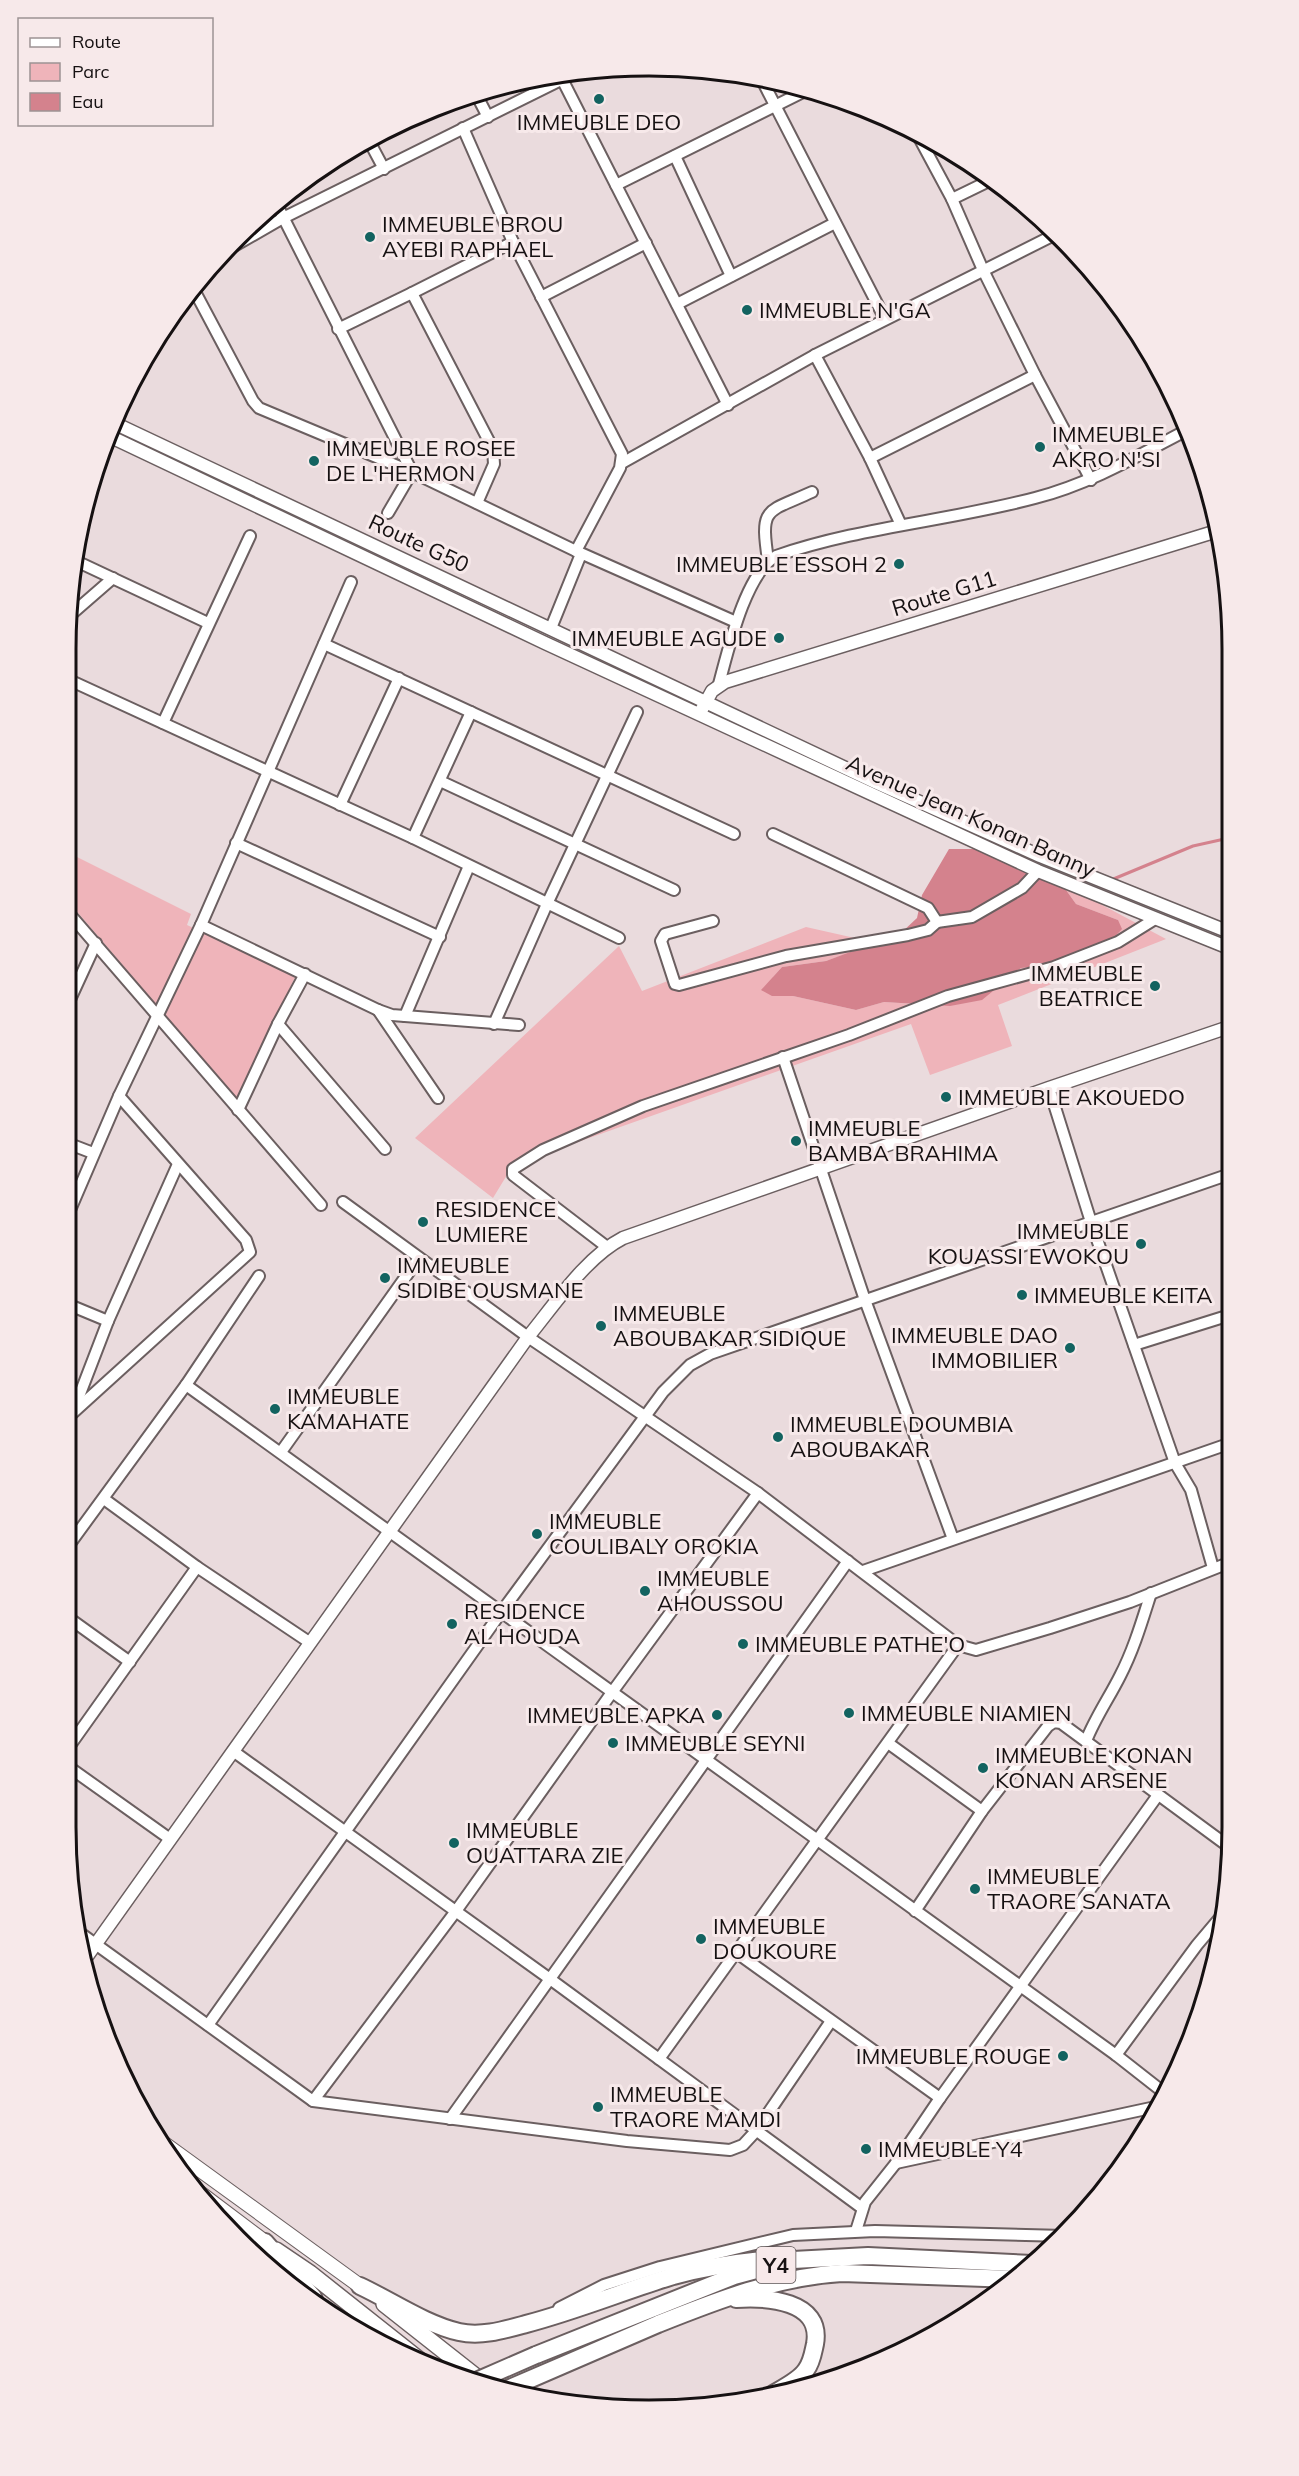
<svg xmlns="http://www.w3.org/2000/svg" width="1299" height="2476" font-family="Mulish,sans-serif">
	<rect width="100%" height="100%" fill="#eadbdd"/>
	<!-- green -->
	<g fill="#efb4ba">
		<polygon points="67,852 191,914 187,925 296,975 237,1099 67,900"/>
		<polygon points="1061,883 1166,939 998,1005 1012,1046 930,1075 911,1024 513,1165 493,1198 415,1138 619,946 642,991 806,927 877,943 826,961 782,967 773,977 772,996 793,996 856,1010 884,1002 915,1004 1000,985 1021,968 1047,966 1118,920 1076,904"/>
	</g>
	<!-- water -->
	<polygon fill="#d4828d" points="949,849 975,849 1061,883 1076,904 1118,920 1122,929 1105,947 1047,966 1021,968 982,1000 950,1006 884,1002 856,1010 793,996 772,996 761,990 782,967 826,961 901,933 917,918 922,895"/>
	<g fill="none" stroke-linecap="round" stroke-linejoin="round">
		<!-- stream -->
		<polyline stroke="#d4828d" stroke-width="3" points="1111,880 1193,846 1229,838"/>
		<defs>
			<g id="minor">
				<polyline points="562,79 728,405"/>
				<polyline points="762,80 885,319"/>
				<polyline points="476,94 488,117"/>
				<polyline points="463,128 513,242 622,454 620,468 576,551"/>
				<polyline points="916,132 952,199 983,270 1035,375 1091,480"/>
				<polyline points="368,139 384,169"/>
				<polyline points="675,156 731,276"/>
				<polyline points="616,185 809,89"/>
				<polyline points="952,199 989,181"/>
				<polyline points="276,203 412,472 388,513"/>
				<polyline points="229,249 283,218 579,71"/>
				<polyline points="193,288 253,401 259,408 412,472 576,551 736,622"/>
				<polyline points="541,297 646,243"/>
				<polyline points="677,304 835,223"/>
				<polyline points="338,329 412,293"/>
				<polyline points="815,355 870,458 901,525"/>
				<polyline points="870,458 1035,375"/>
				<polyline points="622,463 815,355 1056,234"/>
				<polyline points="477,503 494,464 493,449 412,293 513,242"/>
				<path d="M768,560C760,506 766,513 812,492"/>
				<polyline points="76,561 208,623"/>
				<polyline points="67,618 113,578"/>
				<polyline points="551,628 581,554"/>
				<polyline points="324,644 734,834"/>
				<polyline points="67,679 413,838 619,938"/>
				<path d="M719,684C728,651 745,574 776,556C859,527 949,521 1035,498C1090,484 1139,455 1189,429"/>
				<polyline points="163,723 250,536"/>
				<polyline points="440,781 674,890"/>
				<polyline points="340,805 399,678"/>
				<polyline points="413,838 471,712"/>
				<polyline points="236,843 440,937"/>
				<polyline points="67,911 321,1205"/>
				<polyline points="713,921 665,934 661,941 675,984 679,985 786,956 908,935 928,930 937,922 928,908 773,834"/>
				<polyline points="937,922 972,917 1022,888 1038,871"/>
				<polyline points="201,925 378,1010 392,1015 519,1025"/>
				<polyline points="67,1006 96,943"/>
				<polyline points="378,1010 438,1098"/>
				<polyline points="405,1016 469,866"/>
				<polyline points="278,1024 385,1149"/>
				<polyline points="494,1024 547,904 637,712"/>
				<polyline points="783,1057 865,1300 953,1539"/>
				<polyline points="1049,1088 1091,1222 1175,1463 1191,1490 1213,1568"/>
				<polyline points="238,1110 278,1024 305,974"/>
				<polyline points="67,1143 93,1153"/>
				<polyline points="343,1202 528,1337 758,1493 958,1645"/>
				<polyline points="67,1217 119,1096 201,925 351,582"/>
				<polyline points="607,1247 513,1175 513,1169 543,1150 643,1106 849,1035 948,996 1054,967 1118,942 1155,919"/>
				<polyline points="67,1304 108,1321"/>
				<polyline points="1134,1345 1230,1315"/>
				<polyline points="186,1385 1116,2055 1167,2095"/>
				<polyline points="73,1412 108,1321 178,1164"/>
				<polyline points="66,1419 250,1252 246,1240 119,1096"/>
				<polyline points="281,1452 419,1258"/>
				<polyline points="104,1499 197,1567 309,1642"/>
				<polyline points="66,1549 186,1385 259,1276"/>
				<polyline points="863,1571 1231,1443"/>
				<polyline points="66,1616 130,1662"/>
				<path d="M1086,1741C1095,1718 1109,1698 1120,1676C1134,1649 1142,1621 1151,1593"/>
				<polyline points="888,1743 982,1811"/>
				<polyline points="66,1751 197,1567"/>
				<polyline points="233,1751 550,1979 862,2208"/>
				<polyline points="66,1765 170,1839"/>
				<polyline points="915,1911 982,1811 1048,1726 1054,1722 1061,1723 1232,1849"/>
				<polyline points="76,1930 313,2101 627,2141 730,2150 743,2145 756,2131 831,2021"/>
				<polyline points="737,1953 940,2098"/>
				<polyline points="208,2025 502,1611 663,1392 690,1365 710,1354 1230,1174"/>
				<polyline points="1116,2055 1197,1945 1224,1913"/>
				<polyline points="659,2059 958,1645 976,1650 1050,1628 1130,1602 1231,1562"/>
				<polyline points="313,2101 456,1911 613,1691 758,1493"/>
				<polyline points="450,2119 848,1561"/>
				<polyline points="896,2163 1160,2106"/>
				<polyline points="856,2231 865,2202 896,2163 940,2098 1158,1795"/>
				<polyline points="559,2308 604,2285 660,2267 793,2235 875,2231 1065,2236"/>
			</g>
			<g id="tertiary">
				<polyline points="114,423 875,782 1040,856 1229,932"/>
				<polyline points="109,436 545,643 1038,871 1229,948"/>
				<polyline points="701,711 712,691 725,682 1217,531"/>
				<path d="M83,1962L528,1337C555,1304 586,1257 623,1238L1049,1088L1229,1027"/>
			</g>
			<g id="secondary">
				<polyline points="159,2140 360,2286"/>
				<polyline points="192,2187 265,2242"/>
			</g>
			<g id="primary">
				<polyline points="276,2250 310,2273 426,2365"/>
				<polyline points="384,2304 488,2386"/>
			</g>
			<g id="trunk">
				<polyline points="265,2242 313,2297 316,2305"/>
				<path d="M360,2286C392,2301 425,2324 459,2332C481,2337 504,2330 526,2324C576,2311 624,2291 673,2276C702,2268 732,2263 762,2260"/>
				<path d="M736,2299C766,2297 823,2300 815,2344C813,2353 812,2362 806,2370C798,2382 780,2389 768,2397"/>
				<polyline points="536,2355 734,2276 793,2260 868,2256 1032,2264"/>
				<polyline points="489,2386 491,2388"/>
				<path d="M503,2391C555,2369 606,2346 658,2324C718,2300 777,2277 842,2273L1014,2279"/>
			</g>
		</defs>
		<!-- minor casing -->
		<use href="#minor" stroke="#6b5f60" stroke-width="14"/>
		<!-- tertiary casing -->
		<use href="#tertiary" stroke="#6b5f60" stroke-width="15"/>
		<!-- secondary casing -->
		<use href="#secondary" stroke="#6b5f60" stroke-width="16"/>
		<!-- primary casing -->
		<use href="#primary" stroke="#6b5f60" stroke-width="18"/>
		<!-- trunk casing -->
		<use href="#trunk" stroke="#6b5f60" stroke-width="20"/>
		<!-- minor -->
		<use href="#minor" stroke="#fff" stroke-width="10"/>
		<!-- tertiary -->
		<use href="#tertiary" stroke="#fff" stroke-width="12"/>
		<!-- secondary -->
		<use href="#secondary" stroke="#fff" stroke-width="14"/>
		<!-- primary -->
		<use href="#primary" stroke="#fff" stroke-width="15"/>
		<!-- trunk -->
		<use href="#trunk" stroke="#fff" stroke-width="16"/>
		<defs>
			<polyline id="trunk-bridge" points="474,2382 536,2355"/>
		</defs>
		<!-- trunk-bridge casing -->
		<use href="#trunk-bridge" stroke="#6b5f60" stroke-width="20" stroke-linecap="butt"/>
		<!-- trunk-bridge -->
		<use href="#trunk-bridge" stroke="#fff" stroke-width="16"/>
	</g>
	<!-- markers -->
	<g fill="#136360" stroke="#f7e9ea" stroke-width="2">
		<circle cx="599" cy="99" r="6"/>
		<circle cx="370" cy="237" r="6"/>
		<circle cx="747" cy="310" r="6"/>
		<circle cx="1040" cy="447" r="6"/>
		<circle cx="314" cy="461" r="6"/>
		<circle cx="899" cy="564" r="6"/>
		<circle cx="779" cy="638" r="6"/>
		<circle cx="1155" cy="986" r="6"/>
		<circle cx="946" cy="1097" r="6"/>
		<circle cx="796" cy="1141" r="6"/>
		<circle cx="423" cy="1222" r="6"/>
		<circle cx="1141" cy="1244" r="6"/>
		<circle cx="385" cy="1278" r="6"/>
		<circle cx="1022" cy="1295" r="6"/>
		<circle cx="601" cy="1326" r="6"/>
		<circle cx="1070" cy="1348" r="6"/>
		<circle cx="275" cy="1409" r="6"/>
		<circle cx="778" cy="1437" r="6"/>
		<circle cx="537" cy="1534" r="6"/>
		<circle cx="645" cy="1591" r="6"/>
		<circle cx="452" cy="1624" r="6"/>
		<circle cx="743" cy="1644" r="6"/>
		<circle cx="849" cy="1713" r="6"/>
		<circle cx="717" cy="1715" r="6"/>
		<circle cx="613" cy="1743" r="6"/>
		<circle cx="983" cy="1768" r="6"/>
		<circle cx="454" cy="1843" r="6"/>
		<circle cx="975" cy="1889" r="6"/>
		<circle cx="701" cy="1939" r="6"/>
		<circle cx="1063" cy="2056" r="6"/>
		<circle cx="598" cy="2107" r="6"/>
		<circle cx="866" cy="2149" r="6"/>
	</g>
	<g text-anchor="middle" dominant-baseline="central" stroke-width="6" stroke-linejoin="round" paint-order="stroke">
		<!-- shield labels -->
		<rect fill="#f7e9ea" stroke="#5a5253" stroke-width="1.5" x="756.5" y="2247" width="39" height="36" rx="4.5"/>
		<g font-size="21" font-weight="bold" fill="#161112">
			<text x="776" y="2265">Y4</text>
		</g>
		<!-- poi labels -->
		<g font-size="22" fill="#161112" stroke="#f7e9ea" text-anchor="start">
			<text x="599" y="122" text-anchor="middle">IMMEUBLE DEO</text>
			<text x="382" y="224">IMMEUBLE BROU<tspan x="382" dy="25">AYEBI RAPHAEL</tspan></text>
			<text x="759" y="310">IMMEUBLE N'GA</text>
			<text x="1052" y="434">IMMEUBLE<tspan x="1052" dy="25">AKRO N'SI</tspan></text>
			<text x="326" y="448">IMMEUBLE ROSEE<tspan x="326" dy="25">DE L'HERMON</tspan></text>
			<text x="887" y="564" text-anchor="end">IMMEUBLE ESSOH 2</text>
			<text x="767" y="638" text-anchor="end">IMMEUBLE AGUDE</text>
			<text x="1143" y="973" text-anchor="end">IMMEUBLE<tspan x="1143" dy="25">BEATRICE</tspan></text>
			<text x="958" y="1097">IMMEUBLE AKOUEDO</text>
			<text x="808" y="1128">IMMEUBLE<tspan x="808" dy="25">BAMBA BRAHIMA</tspan></text>
			<text x="435" y="1209">RESIDENCE<tspan x="435" dy="25">LUMIERE</tspan></text>
			<text x="1129" y="1231" text-anchor="end">IMMEUBLE<tspan x="1129" dy="25">KOUASSI EWOKOU</tspan></text>
			<text x="397" y="1265">IMMEUBLE<tspan x="397" dy="25">SIDIBE OUSMANE</tspan></text>
			<text x="1034" y="1295">IMMEUBLE KEITA</text>
			<text x="613" y="1313">IMMEUBLE<tspan x="613" dy="25">ABOUBAKAR SIDIQUE</tspan></text>
			<text x="1058" y="1335" text-anchor="end">IMMEUBLE DAO<tspan x="1058" dy="25">IMMOBILIER</tspan></text>
			<text x="287" y="1396">IMMEUBLE<tspan x="287" dy="25">KAMAHATE</tspan></text>
			<text x="790" y="1424">IMMEUBLE DOUMBIA<tspan x="790" dy="25">ABOUBAKAR</tspan></text>
			<text x="549" y="1521">IMMEUBLE<tspan x="549" dy="25">COULIBALY OROKIA</tspan></text>
			<text x="657" y="1578">IMMEUBLE<tspan x="657" dy="25">AHOUSSOU</tspan></text>
			<text x="464" y="1611">RESIDENCE<tspan x="464" dy="25">AL HOUDA</tspan></text>
			<text x="755" y="1644">IMMEUBLE PATHE'O</text>
			<text x="861" y="1713">IMMEUBLE NIAMIEN</text>
			<text x="705" y="1715" text-anchor="end">IMMEUBLE APKA</text>
			<text x="625" y="1743">IMMEUBLE SEYNI</text>
			<text x="995" y="1755">IMMEUBLE KONAN<tspan x="995" dy="25">KONAN ARSENE</tspan></text>
			<text x="466" y="1830">IMMEUBLE<tspan x="466" dy="25">OUATTARA ZIE</tspan></text>
			<text x="987" y="1876">IMMEUBLE<tspan x="987" dy="25">TRAORE SANATA</tspan></text>
			<text x="713" y="1926">IMMEUBLE<tspan x="713" dy="25">DOUKOURE</tspan></text>
			<text x="1051" y="2056" text-anchor="end">IMMEUBLE ROUGE</text>
			<text x="610" y="2094">IMMEUBLE<tspan x="610" dy="25">TRAORE MAMDI</tspan></text>
			<text x="878" y="2149">IMMEUBLE Y4</text>
		</g>
		<!-- street labels -->
		<g font-size="22" fill="#161112" stroke="#f7e9ea">
			<text transform="translate(419 543) rotate(25)">Route G50</text>
			<text transform="translate(944 593) rotate(-17)">Route G11</text>
			<text transform="translate(971 816) rotate(24)">Avenue Jean Konan Banny</text>
		</g>
	</g>
	<!-- crop -->
	<path d="M0 0H1299V2476H0ZM649 76H649A573 573 0 0 1 1222 649V1827A573 573 0 0 1 649 2400H649A573 573 0 0 1 76 1827V649A573 573 0 0 1 649 76Z" fill="#f7e9ea" fill-rule="evenodd"/>
	<path fill="none" stroke="#161112" stroke-width="3" d="M649 76H649A573 573 0 0 1 1222 649V1827A573 573 0 0 1 649 2400H649A573 573 0 0 1 76 1827V649A573 573 0 0 1 649 76Z"/>
	<!-- legend -->
	<rect x="18" y="18" width="195" height="108" fill="#f7e9ea" stroke="#9d9394" stroke-width="1.5"/>
	<rect x="30" y="38" width="30" height="9" fill="#ffffff" stroke="#9d9394" stroke-width="1.5"/>
	<text x="72" y="48" font-size="18" fill="#161112">Route</text>
	<rect x="30" y="63" width="30" height="18" fill="#efb4ba" stroke="#9d9394" stroke-width="1.5"/>
	<text x="72" y="78" font-size="18" fill="#161112">Parc</text>
	<rect x="30" y="93" width="30" height="18" fill="#d4828d" stroke="#9d9394" stroke-width="1.5"/>
	<text x="72" y="108" font-size="18" fill="#161112">Eau</text>
</svg>
